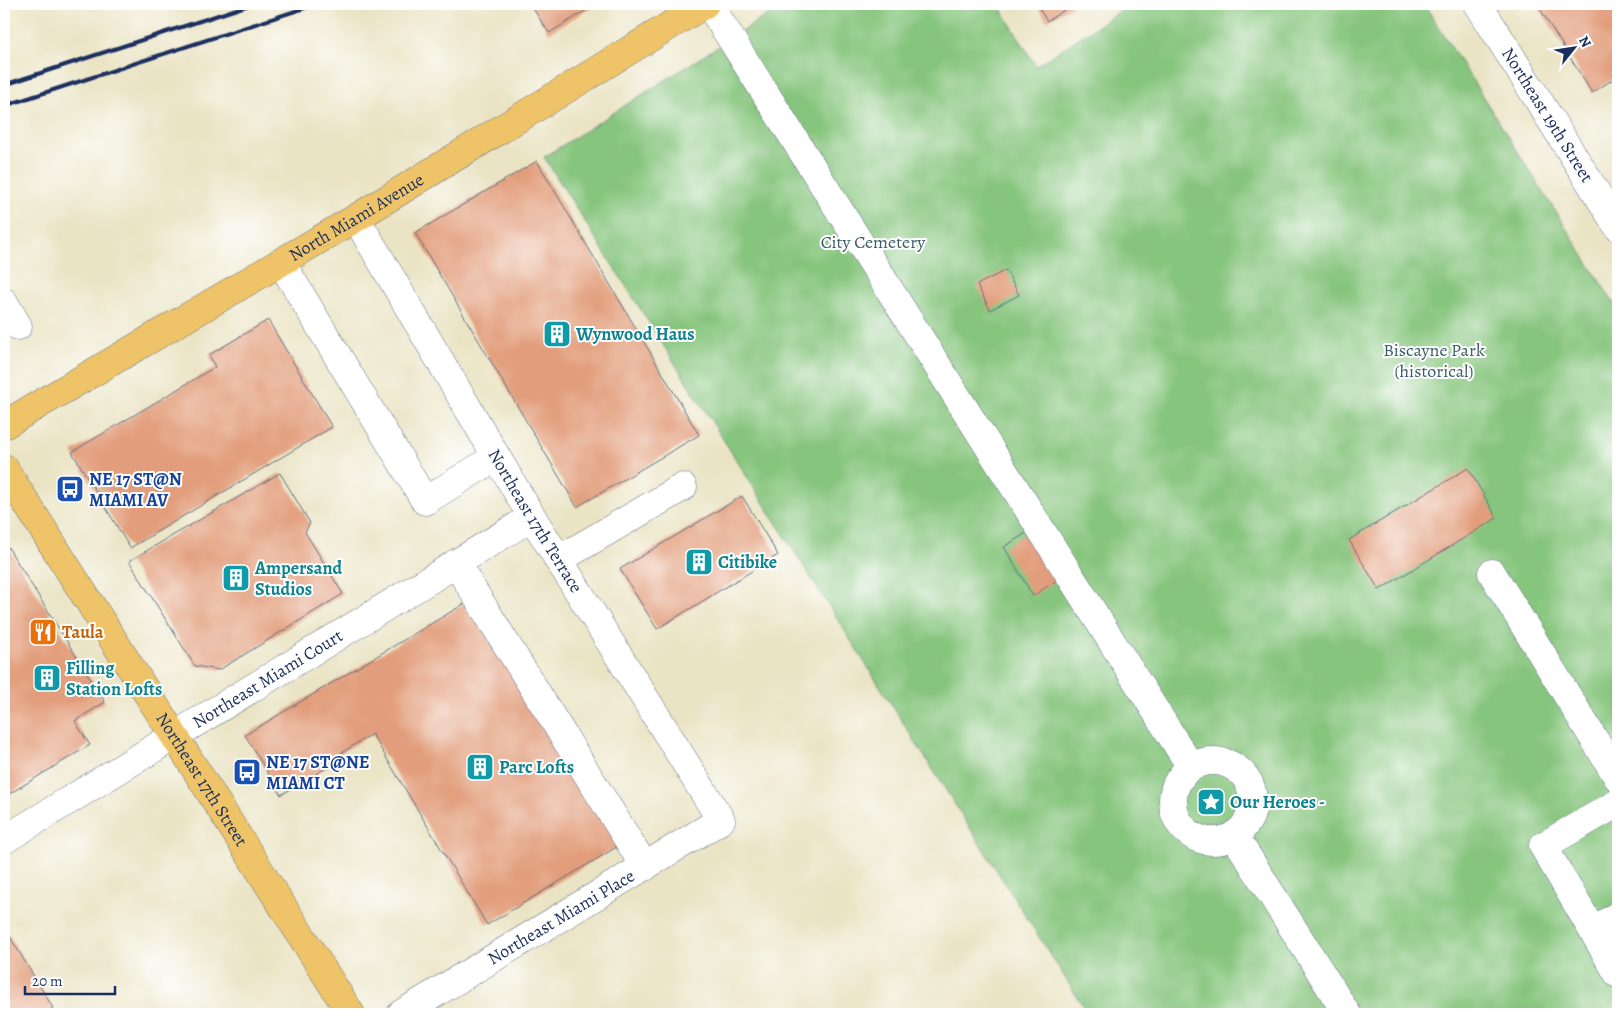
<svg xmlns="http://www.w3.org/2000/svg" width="1622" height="1018" font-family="Alegreya,serif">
	<rect width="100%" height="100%" fill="#fff"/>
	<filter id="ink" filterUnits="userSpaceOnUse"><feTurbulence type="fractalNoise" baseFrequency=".02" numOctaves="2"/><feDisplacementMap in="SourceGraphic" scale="10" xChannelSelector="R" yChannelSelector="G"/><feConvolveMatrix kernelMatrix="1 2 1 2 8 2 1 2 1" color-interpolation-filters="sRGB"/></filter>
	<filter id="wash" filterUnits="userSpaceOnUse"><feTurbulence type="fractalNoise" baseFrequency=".0096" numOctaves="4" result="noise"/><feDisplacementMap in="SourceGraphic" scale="20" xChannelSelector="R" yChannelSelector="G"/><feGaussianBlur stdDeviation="1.12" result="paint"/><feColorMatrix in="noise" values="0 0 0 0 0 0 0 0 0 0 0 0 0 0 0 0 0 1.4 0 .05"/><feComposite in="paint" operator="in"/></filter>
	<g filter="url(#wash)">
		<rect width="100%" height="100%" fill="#eae4c4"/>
		<!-- green -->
		<polygon fill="#86c57d" stroke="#507a6e" points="785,4 998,4 1036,66 1131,4 1424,4 1618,310 1618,1014 1088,1014 544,157"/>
		<g id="blocks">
			<!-- building -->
			<g fill="#e29e7b">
				<polygon points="530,4 597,4 549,33"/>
				<polygon points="1036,4 1074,4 1047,21"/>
				<polygon points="1537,4 1618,4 1618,76 1592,93"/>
				<polygon points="537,161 699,435 577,507 415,233"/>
				<polygon points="1006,270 1019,295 990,310 977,285"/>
				<polygon points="268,320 332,427 130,548 72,452 215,367 209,355"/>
				<polygon points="1468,468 1497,518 1379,590 1349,540"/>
				<polygon points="280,473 310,523 305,532 343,594 219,670 195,666 129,561"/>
				<polygon points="742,496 778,555 657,629 620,569"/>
				<polygon points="1028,532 1057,580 1033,596 1004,547"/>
				<polygon points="4,541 105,702 75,721 90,745 4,797"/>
				<polygon points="469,601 625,842 487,925 372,734 333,758 336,762 281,795 245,735"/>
				<polygon points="4,927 53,1008 42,1014 4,1014"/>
			</g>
		</g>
	</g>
	<g filter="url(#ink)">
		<use href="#blocks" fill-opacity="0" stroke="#636e82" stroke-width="1"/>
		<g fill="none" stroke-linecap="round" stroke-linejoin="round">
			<defs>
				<g id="minor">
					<polyline points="709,4 1191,767"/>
					<path id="s1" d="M1478,4L1618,227"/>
					<path id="s2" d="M356,218L532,517L721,820L401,1014"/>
					<polyline points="281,262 425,501 496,457"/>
					<polyline points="4,302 18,326"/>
					<polyline points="558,560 683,487"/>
					<polyline points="456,563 645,867"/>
					<polyline points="1492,573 1618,778"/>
					<circle cx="1213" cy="801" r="40"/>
					<polyline points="1618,803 1543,846 1618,974"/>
					<polyline points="1234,835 1347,1014"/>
					<path id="s3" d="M4,840L532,517"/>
					<polyline points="1594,930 1618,915"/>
				</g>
				<g id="major">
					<path id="s4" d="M4,425L356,218L705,4"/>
					<path id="s5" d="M4,468L351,1014"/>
				</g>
			</defs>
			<!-- minor casing -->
			<use href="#minor" stroke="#636e82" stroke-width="29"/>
			<!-- major casing -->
			<use href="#major" stroke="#636e82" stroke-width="29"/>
			<!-- minor -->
			<use href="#minor" stroke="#fff" stroke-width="28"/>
			<!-- major -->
			<use href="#major" stroke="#efc469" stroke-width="28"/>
			<!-- rail -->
			<g stroke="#1b2f5e" stroke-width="4">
				<polyline points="4,85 252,4"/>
				<polyline points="4,106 317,4"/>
			</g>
		</g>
	</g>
	<!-- icons -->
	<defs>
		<symbol id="building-square" viewBox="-11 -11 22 22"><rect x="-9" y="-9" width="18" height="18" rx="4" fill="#0f9aa8" stroke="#fff"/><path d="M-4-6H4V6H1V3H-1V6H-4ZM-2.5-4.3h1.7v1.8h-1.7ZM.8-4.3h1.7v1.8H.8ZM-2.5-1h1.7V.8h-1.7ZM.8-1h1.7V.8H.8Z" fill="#fff"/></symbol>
		<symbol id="bus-square" viewBox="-11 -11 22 22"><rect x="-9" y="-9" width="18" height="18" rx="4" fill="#1a4fb4" stroke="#fff"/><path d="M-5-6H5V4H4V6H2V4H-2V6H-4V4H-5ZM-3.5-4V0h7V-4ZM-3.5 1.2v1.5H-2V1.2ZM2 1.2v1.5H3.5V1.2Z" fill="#fff"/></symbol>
		<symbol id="restaurant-square" viewBox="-11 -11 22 22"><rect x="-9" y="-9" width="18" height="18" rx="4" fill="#e8710a" stroke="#fff"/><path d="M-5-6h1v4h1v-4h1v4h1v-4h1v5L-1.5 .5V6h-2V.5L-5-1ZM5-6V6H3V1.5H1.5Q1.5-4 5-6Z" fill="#fff"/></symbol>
		<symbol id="sight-square" viewBox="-11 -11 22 22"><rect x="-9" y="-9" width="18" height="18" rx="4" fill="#0f9aa8" stroke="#fff"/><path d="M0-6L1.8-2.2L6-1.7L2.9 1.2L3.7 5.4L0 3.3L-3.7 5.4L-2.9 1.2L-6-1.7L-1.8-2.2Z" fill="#fff"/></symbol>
	</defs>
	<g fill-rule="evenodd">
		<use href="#building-square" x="541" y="318" width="32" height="32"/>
		<use href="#bus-square" x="54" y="473" width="32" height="32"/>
		<use href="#building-square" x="683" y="546" width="32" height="32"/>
		<use href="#building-square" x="220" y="562" width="32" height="32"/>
		<use href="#restaurant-square" x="27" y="616" width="32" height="32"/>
		<use href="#building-square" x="31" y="662" width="32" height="32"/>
		<use href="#building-square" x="464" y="751" width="32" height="32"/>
		<use href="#bus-square" x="231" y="756" width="32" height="32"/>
		<use href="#sight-square" x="1195" y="786" width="32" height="32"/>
	</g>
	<g text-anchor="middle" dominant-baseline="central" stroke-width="4" stroke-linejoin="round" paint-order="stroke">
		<!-- street labels -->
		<g font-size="18" fill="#1b2f5e" stroke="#fff">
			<text stroke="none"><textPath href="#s1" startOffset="131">Northeast 19th Street</textPath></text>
			<text stroke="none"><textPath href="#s4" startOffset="409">North Miami Avenue</textPath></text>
			<text stroke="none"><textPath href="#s2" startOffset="352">Northeast 17th Terrace</textPath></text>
			<text stroke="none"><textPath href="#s3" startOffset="309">Northeast Miami Court</textPath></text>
			<text stroke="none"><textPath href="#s5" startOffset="369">Northeast 17th Street</textPath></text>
			<text transform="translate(561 917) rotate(-31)">Northeast Miami Place</text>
		</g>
		<!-- park labels -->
		<g font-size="18" fill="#3b5c67" stroke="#fff">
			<text x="873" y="242">City Cemetery</text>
			<text x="1434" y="350">Biscayne Park<tspan x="1434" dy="21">(historical)</tspan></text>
		</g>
		<!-- culture labels -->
		<g font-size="18" font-weight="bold" fill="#0d838f" stroke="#fff" text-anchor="start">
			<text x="576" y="334">Wynwood Haus</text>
			<text x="718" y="562">Citibike</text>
			<text x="255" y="568">Ampersand<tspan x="255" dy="21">Studios</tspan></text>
			<text x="66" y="668">Filling<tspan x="66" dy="21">Station Lofts</tspan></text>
			<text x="499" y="767">Parc Lofts</text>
			<text x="1230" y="802">Our Heroes -</text>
		</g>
		<!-- transit labels -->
		<g font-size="18" font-weight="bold" fill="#164399" stroke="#fff" text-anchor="start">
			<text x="89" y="479">NE 17 ST@N<tspan x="89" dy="21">MIAMI AV</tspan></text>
			<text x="266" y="762">NE 17 ST@NE<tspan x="266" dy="21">MIAMI CT</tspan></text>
		</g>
		<!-- food labels -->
		<g font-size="18" font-weight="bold" fill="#c56008" stroke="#fff" text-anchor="start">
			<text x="62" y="632">Taula</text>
		</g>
	</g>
	<!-- margin -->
	<rect width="1622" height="1018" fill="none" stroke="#fff" stroke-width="20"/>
	<!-- north arrow -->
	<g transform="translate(1574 48) rotate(60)" stroke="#ffffff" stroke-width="4" paint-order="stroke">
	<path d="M0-4L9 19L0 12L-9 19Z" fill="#1b2f5e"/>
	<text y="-8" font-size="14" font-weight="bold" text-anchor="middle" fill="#1b2f5e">N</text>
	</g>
	<!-- scale -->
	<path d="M25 986v8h90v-8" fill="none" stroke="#1b2f5e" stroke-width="2.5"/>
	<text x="32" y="986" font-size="15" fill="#1b2f5e" stroke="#ffffff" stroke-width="4" paint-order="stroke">20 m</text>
</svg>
